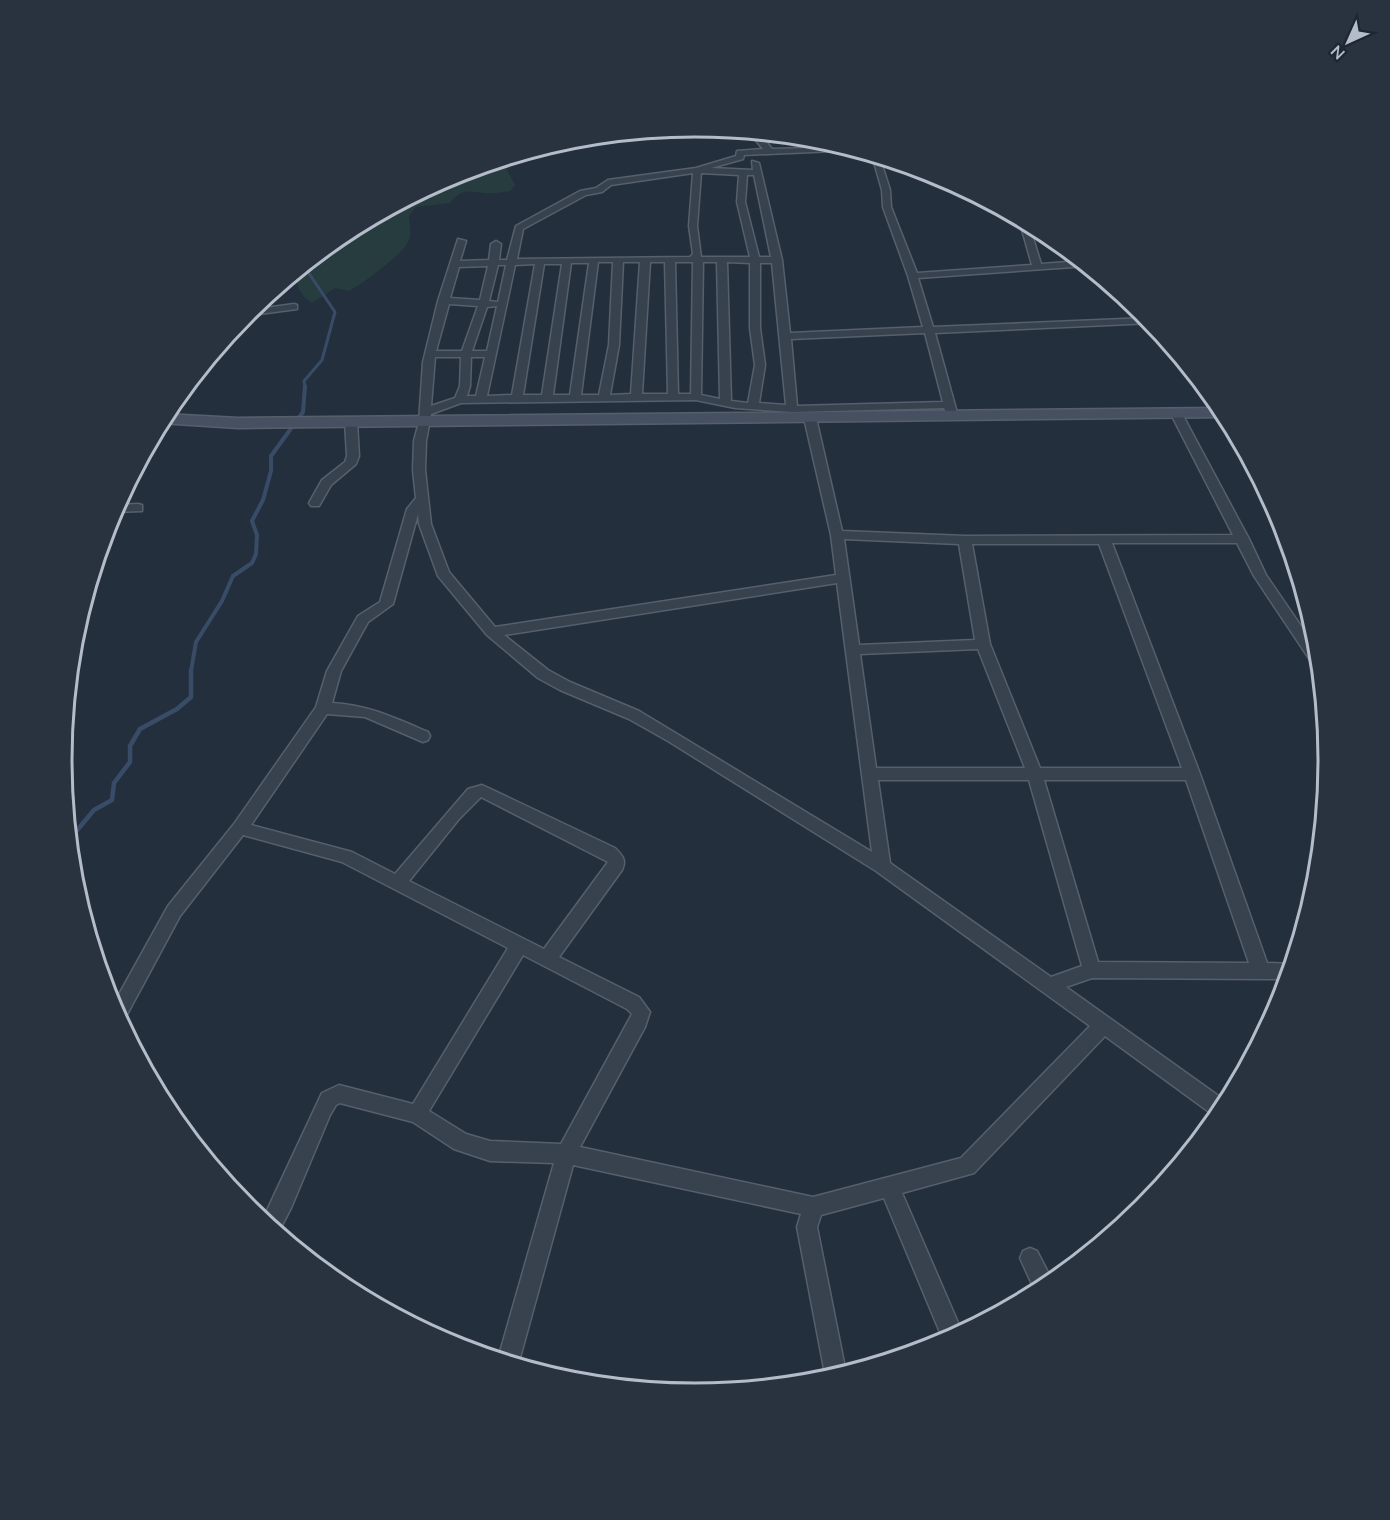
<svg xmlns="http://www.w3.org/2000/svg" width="1390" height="1520" font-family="Mulish,sans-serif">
	<rect width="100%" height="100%" fill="#242f3e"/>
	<!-- green -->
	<path fill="#263c3f" d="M613,135L503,162L515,185L510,191C502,192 493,194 485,193C466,192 464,187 450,203L416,207L409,216C410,225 412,236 407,244C402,254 360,286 349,291L335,288L312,303C300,295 295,286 296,271L343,233L453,175L572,139Z"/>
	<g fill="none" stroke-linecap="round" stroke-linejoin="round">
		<!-- stream-far2 -->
		<polyline stroke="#394c67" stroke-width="3" points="305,387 304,381 322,360 335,312 306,269 308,262"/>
		<!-- stream-far1 -->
		<polyline stroke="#394c67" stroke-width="4" points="191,671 196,642 222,601 233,576 252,563 256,554 257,535 252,521 263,500 271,471 271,456 303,412 305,386"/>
		<!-- stream -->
		<polyline stroke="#394c67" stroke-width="4.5" points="69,840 94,810 112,800 114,783 130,762 130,746 140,729 177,709 191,697 191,670"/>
		<defs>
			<g id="minor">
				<path d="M744,132L760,134L772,149L846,147L857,150L744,155L743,159L711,168L753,170L752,161L759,163L782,260L790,333L923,327L908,276L883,207L882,190L872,155L879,157L881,161L902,164L882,165L890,190L891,207L917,273L1032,265L1021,226L1013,219V215L1029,225L1041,264L1081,261L1087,266L918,278L933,327L1148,318L1152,323L935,333L957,413L951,416L947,415L944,408L792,412L735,408L696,400L461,403L431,414L426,441L425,470L431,524L449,572L495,627L836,575L831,535L804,418L810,415L816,418L842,531L965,536L1233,535L1171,414L1177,411L1181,412L1249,539L1266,575L1318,651L1319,668L1314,666L1254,576L1237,543H1112L1200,774L1267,963L1292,964L1287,979L1092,978L1066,987L1227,1102L1216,1117L1105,1036L974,1173L902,1193L962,1332L944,1342L884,1198L821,1215L817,1227L846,1373L826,1379L797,1227L801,1214L573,1165L518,1365L498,1359L554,1163L490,1161L454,1149L413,1122L340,1103L336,1105L330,1115L291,1208L278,1233L262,1221L322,1093L339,1085L413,1104L508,948L342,862L243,835L180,916L123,1022L121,1023L112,1007L168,906L234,824L316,707L327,671L358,616L380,602L407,509L416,498L413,470L414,441L419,422L423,362L438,301L458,239L466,241L460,261L489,260L491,244L496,241L501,244L499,260H507L516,226L580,191L596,188L608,180L696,168L736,156L737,151L763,149L754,138ZM693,173L689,226L693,254L690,257L517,259L523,229L586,195L602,192L611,185ZM701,173L739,175L737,202L750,257H701L697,226ZM747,175H754L771,257H759L745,202ZM598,262H613L609,345L599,395H581ZM623,262H640L631,394L610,395L619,345ZM650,262H665L668,394H642ZM675,262H693L691,394H678ZM703,262H717L720,399L701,395ZM727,262L750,263V328L755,365L748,403L731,401ZM571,263H589L570,395H553ZM760,263H772L786,405L759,403L765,365L760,328ZM535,264L512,395L487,396L515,265ZM544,264H562L542,395H523ZM498,265H506L498,302L489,301ZM488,266L480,300L450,298L459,267ZM449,304L478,306L462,351H436ZM497,306L487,351H472L487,307ZM925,333L943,402L797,406L791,339ZM435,357H461L460,386L455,398L431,406ZM471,357H485L476,396H467L470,386ZM418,514L419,524L438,576L487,635L538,678L560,690L629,719L668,741L876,871L1090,1026L961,1158L813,1197L580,1147L645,1027L650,1012L639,997L559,957L622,870C627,860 622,855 615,848L482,785L468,789L395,874L352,852L251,825L327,714L365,717L423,742L428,740L430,736L428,732C395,718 368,705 332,703L341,671L368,622L393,604ZM844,539L959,544L975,640L859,645ZM972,544H1099L1182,768H1040L990,644ZM837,583L872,852L639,711L570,682L548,670L504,635ZM978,649L1025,768H876L860,654ZM878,780H1029L1082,966L1051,977L890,863ZM1044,780H1186L1249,963L1098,962ZM481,797L608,862L544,949L409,881L459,819ZM523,955L627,1009L632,1014L561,1144L490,1141L466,1134L429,1111Z"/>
				<polygon points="294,304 297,305 297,309 244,316 250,310"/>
				<polygon points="351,419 357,422 359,456 356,464 331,485 319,506 311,506 309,503 322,480 345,462 347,456 345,422"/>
				<polygon points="138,504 142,505 142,511 112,512 116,505"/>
				<polygon points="1030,1248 1037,1251 1053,1282 1036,1293 1020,1258 1023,1251"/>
			</g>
			<polygon id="secondary" points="1222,408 1227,417 238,428 160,423 165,414 238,418"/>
		</defs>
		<!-- minor casing -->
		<use href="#minor" stroke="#565f6c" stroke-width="3"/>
		<!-- secondary casing -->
		<use href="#secondary" stroke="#565f6c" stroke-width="3"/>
		<!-- minor -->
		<use href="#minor" fill="#38414e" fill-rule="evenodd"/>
		<!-- secondary -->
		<use href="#secondary" fill="#465061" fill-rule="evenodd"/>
	</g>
	<!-- crop -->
	<path d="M0 0H1390V1520H0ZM72 760a623 623 0 1 1 1246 0a623 623 0 1 1-1246 0Z" fill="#29323f" fill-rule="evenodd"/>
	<path fill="none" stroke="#b4bcc9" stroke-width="3" d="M72 760a623 623 0 1 1 1246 0a623 623 0 1 1-1246 0Z"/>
	<!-- north arrow -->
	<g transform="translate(1348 42) rotate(225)" stroke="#1d2633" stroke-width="4.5" paint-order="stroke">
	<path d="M0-4.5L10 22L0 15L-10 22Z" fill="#b4bcc9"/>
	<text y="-9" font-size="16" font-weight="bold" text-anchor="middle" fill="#b4bcc9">N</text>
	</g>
</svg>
